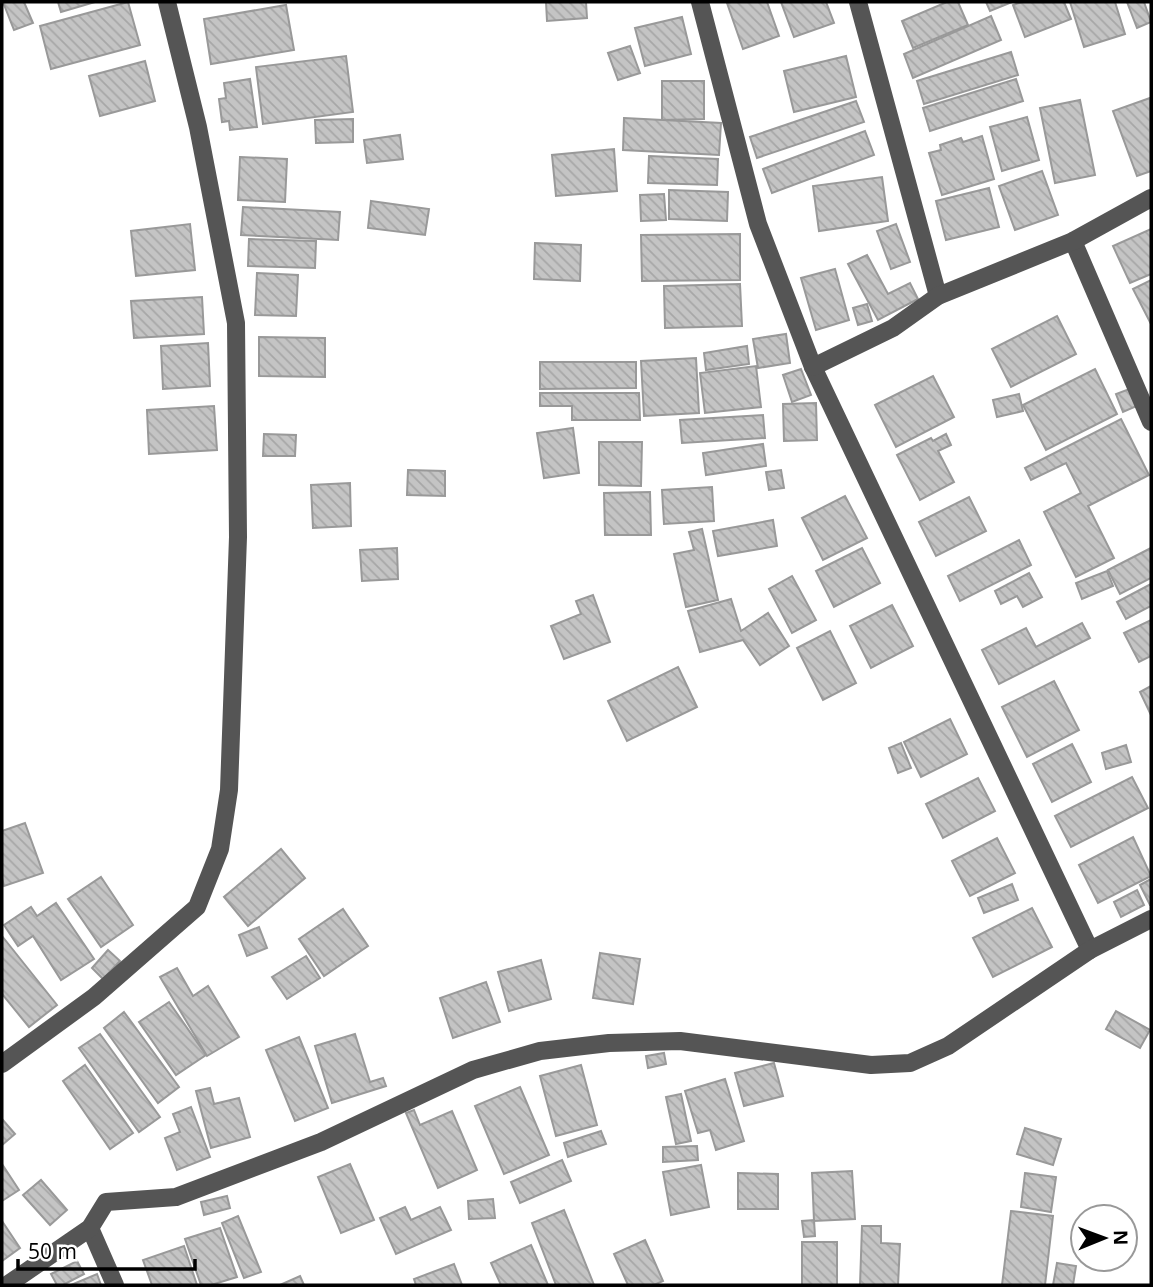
<svg xmlns="http://www.w3.org/2000/svg" width="1153" height="1287" font-family="'Open Sans',sans-serif">
	<defs>
		<pattern id="building-back-hatch" width="6" height="6" patternUnits="userSpaceOnUse" patternTransform="scale(1.75)"><rect width="6" height="6" fill="#c4c4c4"/><path d="M-1 5l2 2M0 0l6 6M5-1l2 2" fill="none" stroke="#a7a7a7"/></pattern>
	</defs>
	<rect width="100%" height="100%" fill="#fff"/>
	<!-- building -->
	<g fill="url(#building-back-hatch)" stroke="#999" stroke-width="2">
		<polygon points="3,2 24,2 33,23 14,30"/>
		<polygon points="58,2 95,2 61,12"/>
		<polygon points="128,2 140,45 51,69 40,26"/>
		<polygon points="546,2 586,2 587,18 547,21"/>
		<polygon points="731,2 767,2 779,36 743,49 727,3"/>
		<polygon points="781,2 826,2 834,23 794,37"/>
		<polygon points="947,2 958,2 968,25 913,48 902,21"/>
		<polygon points="986,2 1012,2 990,11"/>
		<polygon points="1022,2 1064,2 1071,19 1025,37 1013,5"/>
		<polygon points="1070,2 1115,2 1125,34 1084,47"/>
		<polygon points="1127,2 1144,2 1151,22 1137,28"/>
		<polygon points="286,5 294,50 211,64 204,19"/>
		<polygon points="991,16 1001,40 913,78 904,54"/>
		<polygon points="682,17 691,54 645,66 635,28"/>
		<polygon points="630,46 640,73 618,80 608,53"/>
		<polygon points="1011,52 1018,75 924,104 917,81"/>
		<polygon points="346,56 353,112 263,124 256,67"/>
		<polygon points="846,56 856,97 794,112 784,71"/>
		<polygon points="145,61 155,101 100,116 89,76"/>
		<polygon points="250,79 257,127 230,130 229,121 222,122 219,99 226,98 224,83"/>
		<polygon points="1016,79 1023,101 930,131 923,108"/>
		<polygon points="662,81 704,81 704,119 662,120"/>
		<polygon points="1150,98 1151,171 1137,176 1113,111"/>
		<polygon points="1080,100 1095,175 1055,183 1040,108"/>
		<polygon points="856,101 864,122 757,158 750,137"/>
		<polygon points="1027,117 1039,160 1002,171 990,127"/>
		<polygon points="624,118 721,123 719,155 623,150"/>
		<polygon points="353,119 353,142 316,143 315,120"/>
		<polygon points="865,131 874,155 772,193 763,169"/>
		<polygon points="400,135 403,159 367,163 364,140"/>
		<polygon points="982,136 994,179 942,195 929,153 941,150 940,145 961,138 963,142"/>
		<polygon points="614,149 617,191 556,196 552,155"/>
		<polygon points="649,156 718,159 717,185 648,183"/>
		<polygon points="240,157 287,159 285,202 238,200"/>
		<polygon points="1042,171 1058,215 1015,230 999,186"/>
		<polygon points="882,177 888,221 819,231 813,186"/>
		<polygon points="989,188 999,227 946,240 936,201"/>
		<polygon points="669,190 728,192 727,221 669,219"/>
		<polygon points="664,194 666,220 641,221 640,195"/>
		<polygon points="371,201 429,209 425,235 368,228"/>
		<polygon points="243,207 340,212 338,240 241,235"/>
		<polygon points="190,224 195,270 136,276 131,231"/>
		<polygon points="896,224 910,262 891,269 877,231"/>
		<polygon points="1151,229 1151,274 1130,283 1113,246"/>
		<polygon points="740,234 740,280 642,281 641,235"/>
		<polygon points="249,239 316,241 315,268 248,266"/>
		<polygon points="535,243 581,245 580,281 534,279"/>
		<polygon points="867,255 888,294 910,283 918,299 878,320 848,264"/>
		<polygon points="835,269 849,320 816,330 801,278"/>
		<polygon points="257,273 298,275 296,316 255,315"/>
		<polygon points="1151,280 1151,324 1133,289"/>
		<polygon points="740,284 742,326 665,328 664,286"/>
		<polygon points="202,297 204,334 134,338 131,301"/>
		<polygon points="867,304 872,321 858,325 853,308"/>
		<polygon points="1057,316 1076,354 1011,387 992,349"/>
		<polygon points="786,334 790,363 758,368 753,339"/>
		<polygon points="259,337 325,338 325,377 259,376"/>
		<polygon points="208,343 210,386 163,389 161,346"/>
		<polygon points="747,346 749,364 706,370 704,353"/>
		<polygon points="696,358 699,413 644,416 641,361"/>
		<polygon points="540,362 636,362 636,388 540,389"/>
		<polygon points="756,366 761,407 705,413 700,373"/>
		<polygon points="801,369 811,395 792,402 783,375"/>
		<polygon points="1095,369 1117,414 1046,450 1023,405"/>
		<polygon points="933,376 954,417 896,447 875,405"/>
		<polygon points="1132,388 1139,405 1123,412 1116,394"/>
		<polygon points="540,393 639,393 640,420 572,420 572,406 540,406"/>
		<polygon points="1019,394 1023,411 997,417 993,400"/>
		<polygon points="816,403 817,440 784,441 783,404"/>
		<polygon points="214,406 217,450 149,454 147,410"/>
		<polygon points="763,415 765,438 682,443 680,420"/>
		<polygon points="1121,419 1149,475 1088,506 1114,558 1076,577 1044,512 1081,493 1066,463 1031,480 1025,468"/>
		<polygon points="573,428 579,473 544,478 537,433"/>
		<polygon points="264,434 296,435 295,456 263,456"/>
		<polygon points="946,434 951,445 938,451 954,482 920,500 897,455 931,438 933,441"/>
		<polygon points="599,442 642,442 641,486 599,485"/>
		<polygon points="763,444 766,466 706,475 703,453"/>
		<polygon points="408,470 445,471 445,496 407,495"/>
		<polygon points="781,470 784,488 769,490 766,472"/>
		<polygon points="350,483 351,526 313,528 311,485"/>
		<polygon points="712,487 714,521 664,524 662,490"/>
		<polygon points="650,492 651,535 605,535 604,493"/>
		<polygon points="845,496 867,538 823,560 802,518"/>
		<polygon points="969,497 986,531 936,556 919,522"/>
		<polygon points="773,520 777,546 718,556 713,531"/>
		<polygon points="702,529 718,600 686,607 674,554 694,550 689,532"/>
		<polygon points="1019,540 1031,565 960,601 948,576"/>
		<polygon points="397,548 398,579 362,581 360,550"/>
		<polygon points="862,548 880,583 834,607 816,571"/>
		<polygon points="1151,548 1151,578 1120,594 1108,570"/>
		<polygon points="1107,571 1113,586 1082,599 1076,583"/>
		<polygon points="1029,573 1042,597 1023,607 1017,596 1001,604 995,591"/>
		<polygon points="792,576 816,620 792,633 769,589"/>
		<polygon points="1151,584 1151,606 1126,619 1117,602"/>
		<polygon points="593,595 610,642 564,659 551,626 581,614 576,601"/>
		<polygon points="731,599 741,631 768,613 789,646 760,665 743,640 700,652 688,611"/>
		<polygon points="892,605 913,646 871,668 850,626"/>
		<polygon points="1151,620 1151,656 1139,662 1124,633"/>
		<polygon points="1082,623 1090,638 999,684 982,650 1026,628 1036,647"/>
		<polygon points="830,631 856,683 823,700 797,648"/>
		<polygon points="678,667 697,707 627,741 608,701"/>
		<polygon points="1054,681 1079,730 1027,757 1002,707"/>
		<polygon points="1151,686 1151,715 1140,692"/>
		<polygon points="950,719 967,754 921,777 904,742"/>
		<polygon points="901,743 911,768 898,773 889,748"/>
		<polygon points="1072,744 1091,782 1052,802 1033,764"/>
		<polygon points="1126,745 1131,762 1106,769 1102,753"/>
		<polygon points="1132,777 1148,808 1071,847 1055,816"/>
		<polygon points="978,778 995,811 943,838 926,804"/>
		<polygon points="25,823 43,873 4,886 2,878 2,831"/>
		<polygon points="1133,837 1151,876 1098,903 1079,865"/>
		<polygon points="997,838 1015,873 970,896 952,861"/>
		<polygon points="281,849 305,878 248,926 224,897"/>
		<polygon points="101,877 133,925 101,947 68,899"/>
		<polygon points="1151,879 1151,905 1150,905 1140,885"/>
		<polygon points="1012,884 1018,900 984,913 978,898"/>
		<polygon points="1137,890 1144,905 1121,917 1114,902"/>
		<polygon points="56,903 94,959 61,980 33,936 18,946 4,925 31,907 37,916"/>
		<polygon points="1032,908 1052,947 993,977 973,938"/>
		<polygon points="343,909 368,946 324,976 299,939"/>
		<polygon points="259,927 267,948 247,956 239,935"/>
		<polygon points="2,936 57,1005 29,1027 2,994"/>
		<polygon points="108,950 120,961 103,979 92,968"/>
		<polygon points="600,953 640,959 633,1004 593,998"/>
		<polygon points="306,956 320,978 287,999 272,977"/>
		<polygon points="541,960 551,999 509,1011 498,972"/>
		<polygon points="177,968 193,996 208,986 239,1037 207,1056 160,977"/>
		<polygon points="486,982 500,1022 453,1038 440,998"/>
		<polygon points="169,1002 206,1055 176,1075 139,1022"/>
		<polygon points="1116,1011 1150,1030 1140,1048 1106,1029"/>
		<polygon points="124,1012 179,1087 158,1103 104,1028"/>
		<polygon points="100,1034 160,1117 139,1132 79,1048"/>
		<polygon points="355,1034 370,1082 383,1078 386,1086 332,1103 315,1046"/>
		<polygon points="299,1037 328,1108 295,1121 266,1050"/>
		<polygon points="664,1053 666,1064 648,1068 646,1056"/>
		<polygon points="774,1063 783,1096 744,1106 735,1073"/>
		<polygon points="85,1065 133,1133 110,1149 63,1081"/>
		<polygon points="581,1065 597,1125 556,1136 540,1076"/>
		<polygon points="725,1079 744,1141 716,1150 710,1130 698,1133 685,1091"/>
		<polygon points="520,1087 549,1155 504,1174 475,1106"/>
		<polygon points="210,1088 214,1104 239,1098 250,1137 211,1148 196,1091"/>
		<polygon points="681,1094 691,1141 676,1144 666,1097"/>
		<polygon points="191,1107 210,1157 177,1170 165,1138 180,1132 173,1114"/>
		<polygon points="414,1110 420,1125 452,1111 477,1170 438,1188 406,1113"/>
		<polygon points="2,1119 15,1134 2,1145"/>
		<polygon points="1025,1128 1061,1139 1053,1165 1017,1154"/>
		<polygon points="601,1131 606,1144 568,1157 564,1143"/>
		<polygon points="697,1146 698,1160 663,1162 663,1147"/>
		<polygon points="562,1160 571,1181 520,1203 511,1182"/>
		<polygon points="2,1164 19,1190 2,1201"/>
		<polygon points="350,1164 374,1220 341,1233 318,1177"/>
		<polygon points="701,1165 709,1207 671,1215 663,1172"/>
		<polygon points="852,1171 855,1219 814,1221 812,1173"/>
		<polygon points="738,1173 778,1174 778,1209 738,1209"/>
		<polygon points="1025,1173 1056,1177 1051,1212 1021,1207"/>
		<polygon points="41,1180 67,1210 50,1225 23,1195"/>
		<polygon points="227,1196 230,1208 204,1215 201,1202"/>
		<polygon points="493,1199 495,1218 469,1219 468,1201"/>
		<polygon points="405,1207 411,1220 440,1207 451,1230 396,1254 380,1218"/>
		<polygon points="564,1210 594,1285 556,1285 532,1223"/>
		<polygon points="1011,1211 1053,1216 1045,1285 1002,1285"/>
		<polygon points="238,1216 261,1272 244,1278 222,1223"/>
		<polygon points="814,1220 815,1236 804,1237 802,1221"/>
		<polygon points="2,1221 20,1248 2,1261"/>
		<polygon points="862,1226 881,1226 881,1243 900,1244 898,1285 860,1285"/>
		<polygon points="220,1228 237,1277 211,1285 201,1285 185,1239"/>
		<polygon points="645,1240 663,1281 654,1285 628,1285 614,1254"/>
		<rect x="802" y="1242" width="35" height="43"/>
		<polygon points="531,1245 548,1285 501,1285 491,1263"/>
		<polygon points="184,1246 197,1285 152,1285 143,1260"/>
		<polygon points="77,1261 84,1274 63,1285 57,1285 51,1274"/>
		<polygon points="1057,1263 1076,1266 1073,1285 1053,1285"/>
		<polygon points="454,1264 462,1285 416,1285 414,1279"/>
		<polygon points="97,1274 101,1285 71,1285"/>
		<polygon points="300,1276 304,1285 280,1285"/>
	</g>
	<g fill="none" stroke-linecap="round" stroke-linejoin="round">
		<!-- minor -->
		<g stroke="#555" stroke-width="18">
			<polyline points="700,2 758,224 813,367 1090,950"/>
			<polyline points="858,2 938,296"/>
			<polyline points="1073,241 1151,422"/>
			<polyline points="813,367 893,328 938,296 1073,241 1151,198"/>
			<polyline points="2,1064 94,997 197,907 220,849 229,790 238,537 236,323 198,127 167,2"/>
			<polyline points="90,1228 115,1285"/>
			<polyline points="7,1285 90,1228 106,1202 176,1197 321,1142 473,1070 540,1051 609,1043 680,1041 871,1065 910,1063 948,1046 1090,950 1151,919"/>
		</g>
	</g>
	<!-- border -->
	<rect width="1153" height="1287" fill="none" stroke="#000000" stroke-width="7"/>
	<!-- north arrow -->
	<g transform="translate(1104 1238) rotate(89)"><circle r="33" fill="#ffffff" stroke="#999999" stroke-width="2"/>
	<path d="M0-5L12 26L0 18L-12 26Z" fill="#000000"/>
	<text y="-10" font-size="19" font-weight="bold" text-anchor="middle" fill="#000000">N</text>
	</g>
	<!-- scale -->
	<path d="M18 1259v10h177v-10" fill="none" stroke="#000000" stroke-width="3.5"/>
	<text x="28" y="1259" font-size="21" fill="#000000" stroke="#ffffff" stroke-width="5" paint-order="stroke">50 m</text>
</svg>
